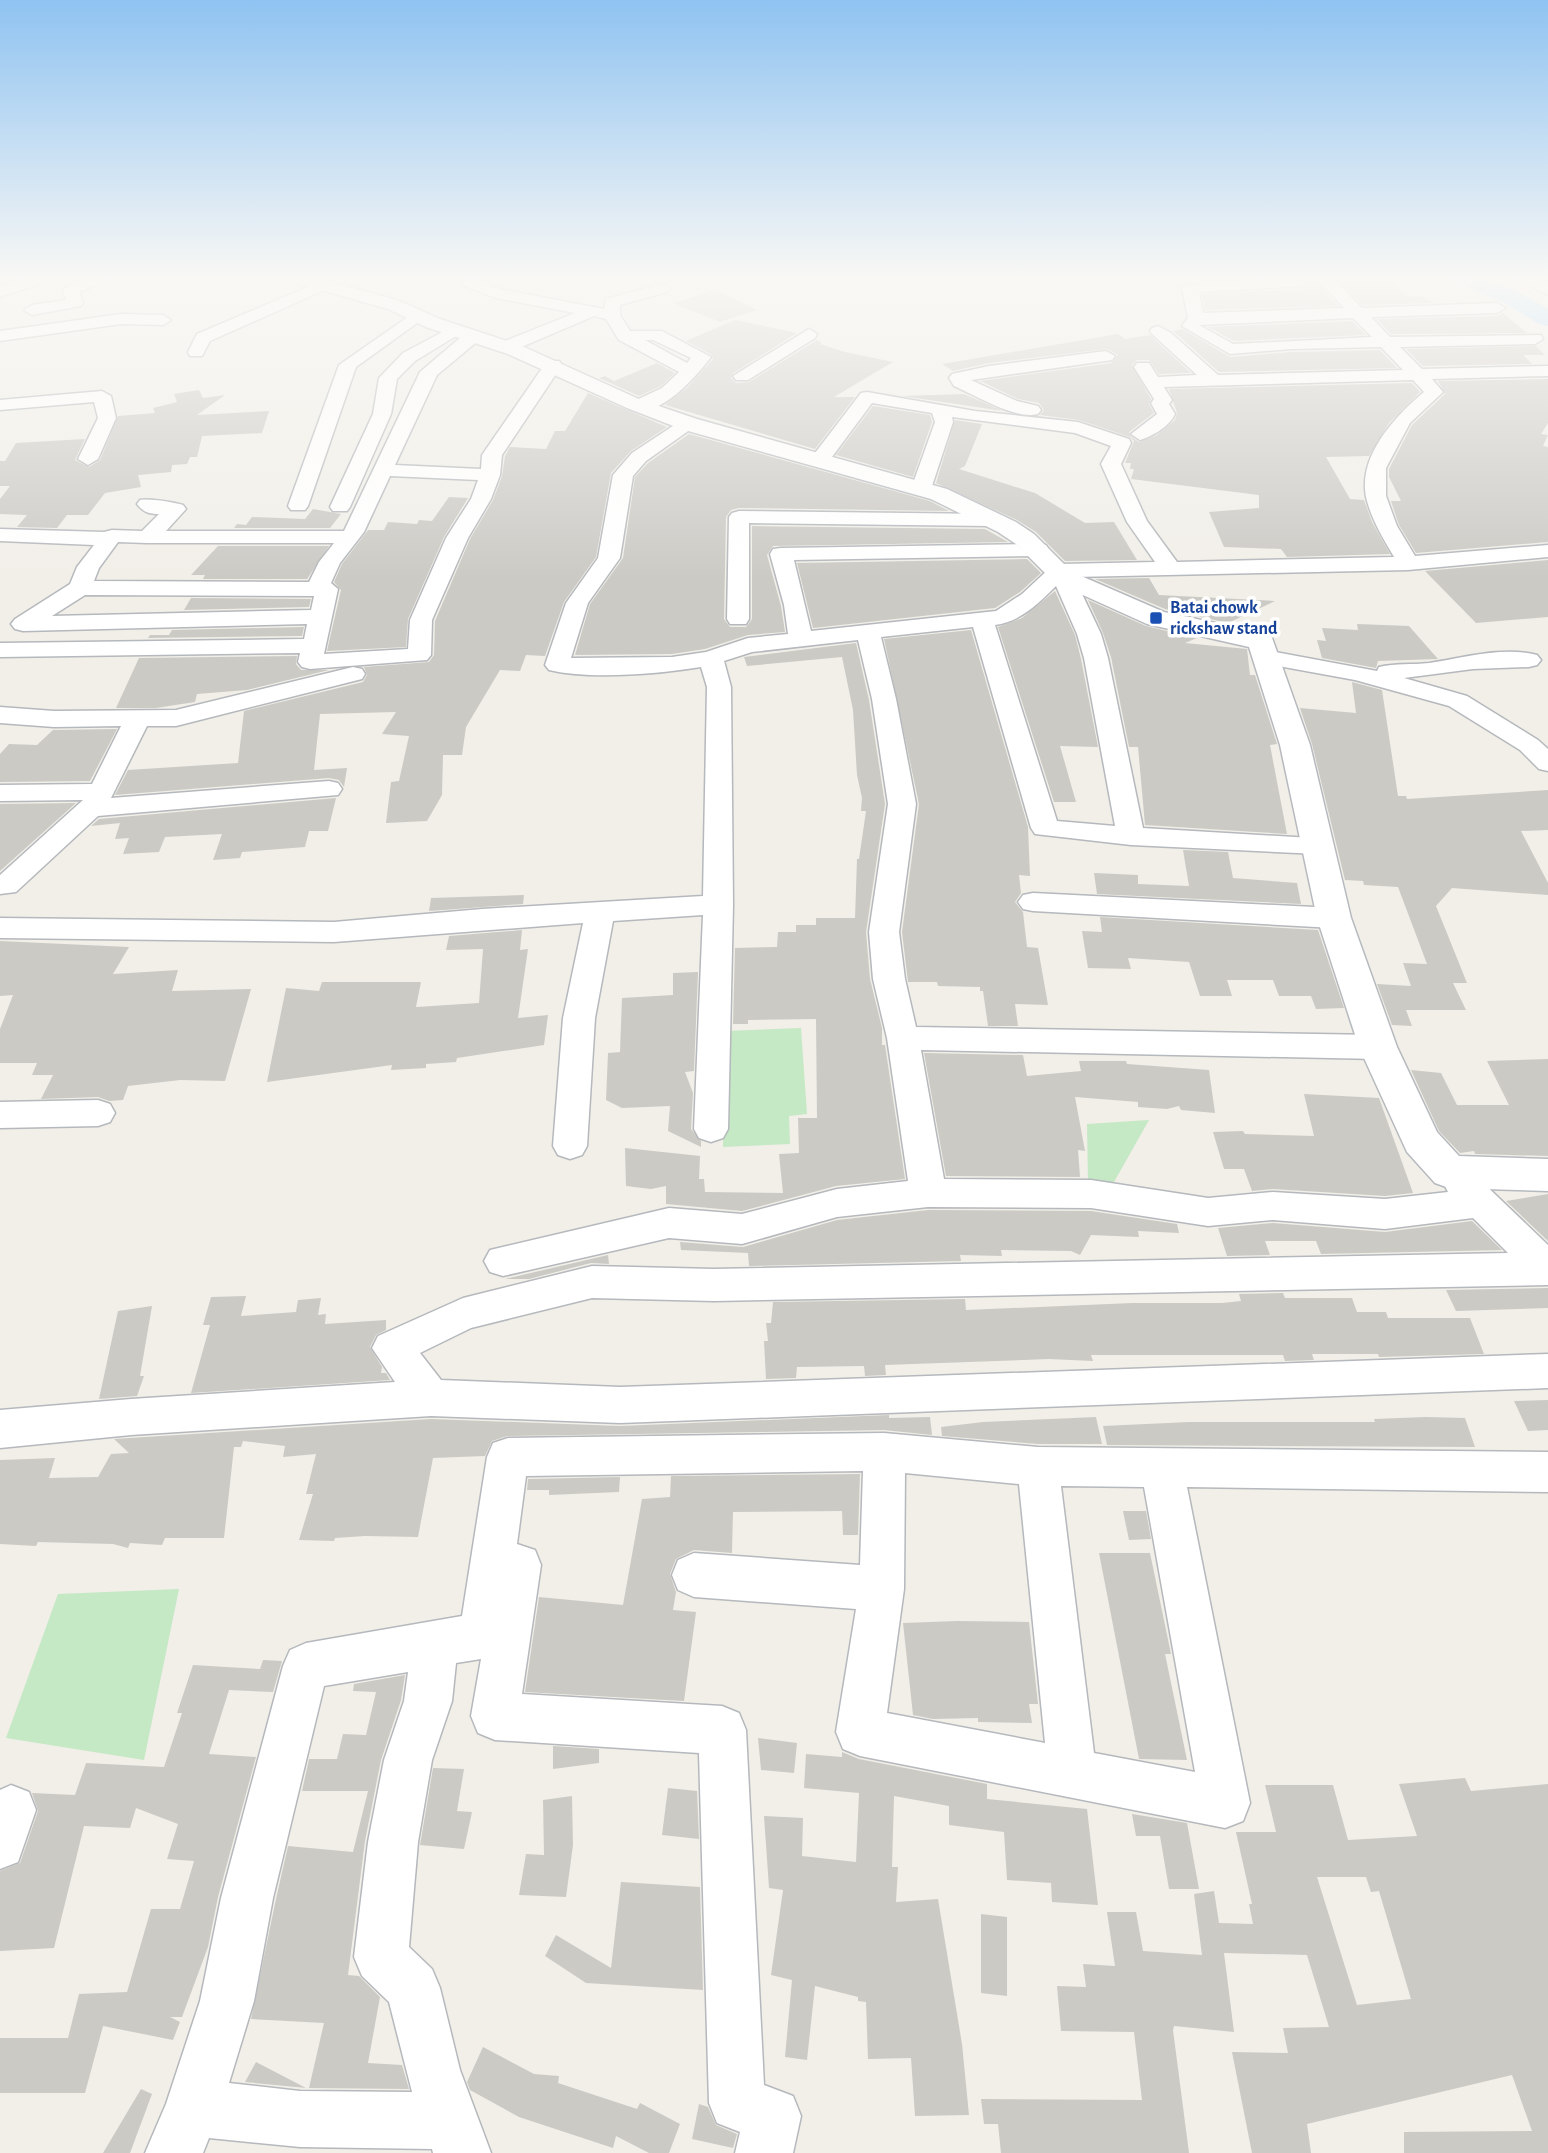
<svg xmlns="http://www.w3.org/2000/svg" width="1548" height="2153" font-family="'Alegreya Sans',sans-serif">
	<rect width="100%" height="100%" fill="#f1efe8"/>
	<!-- green -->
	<g fill="#c5e8c5">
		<polygon points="801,1028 807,1114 789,1116 790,1144 723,1147 725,1031"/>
		<polygon points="1149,1120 1114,1182 1088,1182 1087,1124"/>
		<polygon points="179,1589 144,1760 6,1738 58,1594"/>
	</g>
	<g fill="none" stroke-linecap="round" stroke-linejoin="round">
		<!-- river -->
		<path fill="#aadaff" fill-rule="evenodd" d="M1452,278C1491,276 1515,289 1548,309V326L1539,324L1503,302L1456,283Z"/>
	</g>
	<!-- building -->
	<g fill="#cccac5" fill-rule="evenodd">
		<polygon points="1304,278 1313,278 1338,306 1205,310 1202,294 1303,289 1309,283"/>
		<polygon points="1335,278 1385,278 1407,296 1421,296 1434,303 1363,305"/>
		<polygon points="716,290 757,310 720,322 673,303"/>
		<polygon points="1503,313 1527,333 1391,334 1377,319 1497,316"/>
		<polygon points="735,320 797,333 732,374 731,378 736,383 749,382 817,340 822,343 820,344 845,352 893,362 834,397 855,397 815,449 665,405 688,387 713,359 712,355 686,341"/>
		<polygon points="1352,321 1366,335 1234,341 1208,327"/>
		<polygon points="1183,329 1230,357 1292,352 1380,350 1397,368 1219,372 1173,331"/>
		<polygon points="1118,334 1125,339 1150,335 1191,373 1159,374 1149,360 1137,360 1132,365 1151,399 1149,404 1154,413 1129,432 1130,436 1139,442 1157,435 1175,420 1177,413 1169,389 1412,383 1420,392 1389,423 1369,456 1326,457 1350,499 1364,500 1372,522 1390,554 1287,557 1281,549 1224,547 1209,512 1259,508 1259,495 1131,479 1134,469 1130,469 1131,463 1125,463 1134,441 1130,437 1079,420 1040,415 1044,410 1039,403 1018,399 980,381 1112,363 1118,355 1107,349 989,363 953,371 942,364"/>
		<polygon points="1536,346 1545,355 1523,355 1532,364 1423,366 1406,349"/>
		<polygon points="657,363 675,373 661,386 639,396 599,378 605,376 614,381"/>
		<polygon points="1548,379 1548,423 1541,434 1548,435 1543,446 1548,447 1548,542 1416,553 1399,525 1391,501 1401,501 1389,477 1389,469 1412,425 1445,394 1438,381"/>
		<polygon points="199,390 203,398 225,395 197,415 269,411 262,433 202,436 197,457 190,457 187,464 172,465 171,472 138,475 141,487 105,493 88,515 67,515 57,528 17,527 27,515 0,514 0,499 10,486 0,486 0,461 5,461 16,443 85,439 75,460 89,467 100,460 118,416 155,413 153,408 177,402 174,394"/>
		<polygon points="588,393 667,427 631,451 611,473 596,557 564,602 545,656 526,655 520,671 500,670 466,727 462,755 443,755 442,795 427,821 386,823 391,782 399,781 409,736 382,734 396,712 320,714 314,770 347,768 344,787 339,780 329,778 115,795 128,770 238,763 244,711 363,682 367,675 364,667 429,662 434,655 435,621 470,539 493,500 502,476 505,456 510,447 546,449 555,431 565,431"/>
		<polygon points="964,394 1003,411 902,396"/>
		<polygon points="873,406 930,415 932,422 913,477 836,455"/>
		<polygon points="955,420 982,424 965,466 959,469 1035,493 1085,523 1114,522 1137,560 1065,561 1036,532 1017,520 936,483"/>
		<polygon points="689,434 930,501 949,511 739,508 731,510 726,517 724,619 730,627 746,627 752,619 752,526 985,529 1008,542 773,546 767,555 781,606 785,632 748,635 705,649 672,654 575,655 590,604 623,558 635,477 648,463"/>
		<polygon points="449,497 468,498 444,537 408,619 406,647 327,651 341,590 334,582 342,564 368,530 384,530 388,522 417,524 419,520 432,521"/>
		<polygon points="313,509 341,514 330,528 234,528 237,524 246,525 252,517 305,519"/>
		<polygon points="218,546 329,546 307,579 203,579 205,575 191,575"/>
		<polygon points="1027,559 1041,573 1020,592 995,608 813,628 797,563"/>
		<polygon points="1548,560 1548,617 1476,623 1425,571"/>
		<polygon points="1149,578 1159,595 1275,601 1228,623 1165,609 1095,579"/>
		<polygon points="1055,591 1075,635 1081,659 1098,747 1060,746 1076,802 1054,802 998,627 1022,618"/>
		<polygon points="191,598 311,599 309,607 184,610"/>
		<polygon points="1088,600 1146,626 1197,638 1185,643 1247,649 1250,675 1255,675 1277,744 1270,745 1287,834 1145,825 1138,747 1129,747 1111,657 1103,633"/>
		<polygon points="1357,624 1409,626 1438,659 1378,661 1376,668 1322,658 1317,640 1326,641 1322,628 1358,630"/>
		<polygon points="304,627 302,636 148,638 150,635 169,635 172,630"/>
		<polygon points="971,630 1028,827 1030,876 1019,875 1021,893 1015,902 1023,912 1027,947 1038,948 1048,1005 1015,1004 1018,1026 988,1026 983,991 980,991 980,987 938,986 937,982 908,982 902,932 919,804 884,639"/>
		<polygon points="856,643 869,700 885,804 866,932 870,979 882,1028 882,1045 885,1045 905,1179 836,1186 742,1211 666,1204 666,1186 651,1189 626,1186 625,1148 700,1156 699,1179 704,1179 705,1192 783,1193 779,1154 799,1153 798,1118 817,1118 816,1019 748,1020 748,1024 733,1024 735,948 777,947 778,932 796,932 796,925 816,925 816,918 855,918 857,859 859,859 866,811 861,811 862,798 857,775 853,710 842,657 747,666 744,657"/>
		<polygon points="297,656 296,664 301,670 329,670 247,690 197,694 195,702 156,708 116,708 139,658"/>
		<polygon points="1352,682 1382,690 1398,796 1406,796 1407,799 1548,790 1548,830 1521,831 1548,883 1548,895 1452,888 1436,906 1467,983 1453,983 1466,1010 1406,1010 1412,1026 1392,1025 1377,984 1411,986 1403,963 1427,964 1398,887 1364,885 1363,881 1345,880 1312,744 1300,708 1356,713"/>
		<polygon points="117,729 90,781 0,782 0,754 9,744 37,745 53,730"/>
		<polygon points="336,798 328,831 309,831 305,847 242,852 240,858 213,860 222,834 165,837 159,852 123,854 129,838 115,839 120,823 91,826 99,819"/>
		<polygon points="76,803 0,871 0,804"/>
		<polygon points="1183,850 1228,852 1233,878 1297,883 1301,904 1097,894 1094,873 1138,875 1138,884 1189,886"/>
		<polygon points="524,895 523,904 429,911 431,898"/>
		<polygon points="1100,917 1318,930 1344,1008 1316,1009 1311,996 1279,996 1273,980 1227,980 1232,996 1200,996 1189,962 1128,958 1131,969 1088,968 1082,931 1102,932"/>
		<polygon points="522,930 520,950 528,949 518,1018 548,1015 544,1045 457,1058 456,1062 426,1064 426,1068 391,1070 392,1065 267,1082 286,988 319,991 322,982 421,982 416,1007 479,1003 483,949 446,950 449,936"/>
		<polygon points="0,941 129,947 113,974 178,970 172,991 251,989 225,1081 180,1080 128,1086 123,1100 109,1101 98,1097 41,1099 53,1075 32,1075 37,1063 0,1063 0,1029 13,995 0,996"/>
		<polygon points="698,972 694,1071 685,1072 693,1093 691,1129 701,1141 701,1147 668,1131 670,1106 622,1108 606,1100 608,1053 620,1052 622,998 673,995 673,973"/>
		<polygon points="924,1053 1023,1055 1027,1076 1081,1071 1079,1061 1126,1061 1127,1064 1209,1070 1215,1113 1181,1110 1179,1106 1167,1109 1138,1107 1138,1102 1075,1097 1085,1151 1078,1150 1080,1177 946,1176"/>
		<polygon points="1548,1059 1548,1156 1475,1154 1474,1151 1460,1153 1439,1131 1411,1070 1441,1073 1457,1105 1509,1105 1487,1061"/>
		<polygon points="1304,1094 1379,1098 1413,1193 1385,1196 1273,1189 1252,1191 1244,1169 1224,1169 1213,1132 1243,1131 1245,1134 1314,1136"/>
		<polygon points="1548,1194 1548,1241 1506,1201"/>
		<polygon points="928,1210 1091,1211 1177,1224 1179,1233 1138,1231 1139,1237 1091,1235 1080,1255 1071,1251 1001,1250 1002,1256 960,1255 961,1261 749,1266 748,1253 681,1250 680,1242 743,1247 837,1220"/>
		<polygon points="1472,1221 1502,1250 1321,1254 1316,1241 1265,1241 1270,1255 1227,1256 1218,1228 1273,1223 1385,1232"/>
		<polygon points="608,1255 609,1264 591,1263 529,1279 505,1279"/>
		<polygon points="1548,1288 1548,1308 1456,1311 1446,1290"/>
		<polygon points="1283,1293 1285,1298 1352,1298 1357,1312 1386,1312 1388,1318 1470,1318 1484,1354 1379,1357 1378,1354 1312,1354 1314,1360 1285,1361 1283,1355 1091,1355 1093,1361 1049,1359 885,1365 886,1375 865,1376 864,1366 797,1367 796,1378 766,1379 764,1341 768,1341 766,1323 771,1323 773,1302 965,1299 966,1310 1132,1303 1222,1303 1241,1301 1239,1294"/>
		<polygon points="246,1296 241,1316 296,1312 298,1300 321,1298 318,1315 326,1314 325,1324 386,1320 386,1330 376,1335 370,1347 382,1367 381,1373 386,1373 390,1380 191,1393 210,1325 203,1325 211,1297"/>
		<polygon points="152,1306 140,1376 144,1376 137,1396 99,1399 118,1311"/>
		<polygon points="1548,1400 1548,1430 1528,1431 1514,1401"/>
		<polygon points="889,1415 889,1418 930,1417 932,1435 884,1430 507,1436 492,1441 485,1456 433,1458 418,1537 365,1536 335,1538 334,1541 299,1540 313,1494 306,1494 316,1454 283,1457 285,1446 243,1441 241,1447 234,1447 224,1538 165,1538 162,1545 130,1543 128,1548 113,1544 38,1542 36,1546 0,1544 0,1460 55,1458 49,1478 98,1477 111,1454 129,1453 114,1439 431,1419 620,1426"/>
		<polygon points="1096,1417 1102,1444 1038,1444 942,1436 941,1427 983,1422"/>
		<polygon points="1426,1417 1465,1418 1475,1447 1107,1445 1103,1426 1189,1422 1375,1422 1374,1419"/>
		<polygon points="860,1474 858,1535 843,1535 842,1511 733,1512 732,1553 694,1550 676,1559 670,1574 676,1592 673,1610 696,1612 684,1701 525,1692 539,1597 623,1605 642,1499 670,1497 671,1476"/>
		<polygon points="620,1477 619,1492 549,1495 549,1490 527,1490 528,1479"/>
		<polygon points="1123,1511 1146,1511 1151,1539 1129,1540"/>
		<polygon points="1099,1553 1150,1553 1171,1654 1165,1654 1187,1760 1139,1759"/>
		<polygon points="957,1621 1029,1622 1038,1704 1029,1704 1032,1723 978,1722 978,1718 933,1719 913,1715 903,1623"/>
		<polygon points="263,1660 282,1661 273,1692 229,1690 209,1754 256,1757 218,1897 208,1947 182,2017 170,2017 180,2022 173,2040 103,2026 85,2093 0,2093 0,2038 68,2038 79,1994 127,1992 151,1909 180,1909 194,1861 167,1859 178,1824 136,1808 130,1828 84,1826 54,1948 0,1951 0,1871 20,1863 38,1811 32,1793 75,1795 86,1763 164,1767 182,1713 177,1713 193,1665 260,1669"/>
		<polygon points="405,1675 401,1700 381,1760 365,1841 348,1975 359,1976 380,1997 368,2063 402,2065 409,2089 309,2088 324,2023 251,2019 276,1899 288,1846 353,1852 368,1791 302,1791 309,1759 337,1759 343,1734 366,1735 376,1692 353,1691 354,1684"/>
		<polygon points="758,1738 797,1743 794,1773 761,1770"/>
		<polygon points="553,1746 599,1749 599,1763 553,1769"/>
		<polygon points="842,1752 859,1759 987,1784 987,1799 1087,1809 1098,1905 1052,1902 1051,1883 1007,1880 1004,1832 949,1825 949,1806 894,1796 892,1867 898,1867 896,1902 938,1899 962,2044 969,2115 915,2116 911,2058 868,2059 866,2002 858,2001 858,1997 815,1986 807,2060 785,2057 792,1980 771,1975 783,1890 769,1888 764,1816 803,1818 802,1856 856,1862 859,1793 804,1788 806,1754 842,1757"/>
		<polygon points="433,1768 464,1769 457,1811 472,1812 464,1849 420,1845"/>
		<path d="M1465,1778L1471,1791L1548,1784V2153H1404V2132L1532,2131L1512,2075L1307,2124L1311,2153H1252L1232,2052L1288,2053L1283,2028L1329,2027L1307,1955L1224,1953L1234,2032L1174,2026L1173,2030L1189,2153H1001L998,2124H984L981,2099L1142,2100L1134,2032L1061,2031L1057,1986L1086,1987L1083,1964L1115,1966L1107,1912H1136L1143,1951L1202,1955L1194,1894L1214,1891L1219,1923L1253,1924L1249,1904H1252L1236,1832H1276L1265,1785H1333L1348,1840L1417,1836L1399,1784ZM1317,1877H1366L1371,1892L1379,1891L1411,1999L1357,2005Z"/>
		<polygon points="668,1788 697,1791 699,1839 662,1835"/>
		<polygon points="572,1796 573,1845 566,1897 519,1895 526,1854 544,1855 543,1800"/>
		<polygon points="1132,1814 1187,1823 1199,1889 1169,1889 1160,1836 1136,1836"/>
		<polygon points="621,1882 700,1887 703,1990 586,1983 545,1956 556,1935 611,1968"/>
		<polygon points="981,1914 1007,1917 1007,1996 981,1993"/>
		<polygon points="483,2047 534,2074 559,2076 558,2083 637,2109 640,2103 680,2124 669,2153 649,2153 616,2136 613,2148 519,2117 470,2090 467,2082"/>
		<polygon points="256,2062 306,2088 245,2082"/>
		<polygon points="141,2089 152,2094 130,2153 103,2153"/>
		<polygon points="699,2104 708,2107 716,2125 737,2134 733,2148 692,2139"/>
	</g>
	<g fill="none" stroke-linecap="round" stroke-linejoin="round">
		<defs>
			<g id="minor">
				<polygon points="28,278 51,278 48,281 0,297 0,287"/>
				<polygon points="90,278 112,278 79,292 83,303 81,306 32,315 24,310 32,305 66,300 63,290 66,287"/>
				<path d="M470,278L500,289L604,309L606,299L662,284L667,286L670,289L667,292L620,305V315L630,331H662L711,357C695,378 661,417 632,410L629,406L632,402L662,388L679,372L619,340L606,319L594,316L512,351H500L498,347L500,343L575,313L496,298L465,286L462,283ZM645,340H653L691,358L687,363Z"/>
				<path d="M1298,278L1303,280L1306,283L1303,286L1199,292L1203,313L1344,308L1316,278H1332L1362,308L1497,303L1505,308L1497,313L1371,317L1390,337L1541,335L1543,339L1535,344L1400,347L1422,369L1548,366V376L1432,379L1443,392L1410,423L1386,468V496L1397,526L1415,556L1548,545V557L1408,570L1074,577L1101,634L1108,658L1143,828L1328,839L1332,845L1328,851L1318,854L1131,845L1035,834L1031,828L973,627L881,637L896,699L916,804L899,932L905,979L916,1027L1378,1035L1390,1039L1394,1047L1390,1055L1378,1059L921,1050L944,1179L1091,1180L1208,1198L1273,1192L1385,1199L1448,1192L1445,1186L1450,1176L1463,1172L1476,1176L1548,1245V1285L714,1301L592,1298L471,1328L420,1353L441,1380L620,1387L1548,1354V1388L620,1423L431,1416L131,1435L0,1448V1410L131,1399L395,1382L372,1348L378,1336L463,1298L592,1266L714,1269L1508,1253L1473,1218L1385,1229L1273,1220L1208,1226L1091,1208L928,1207L837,1217L742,1244L669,1238L503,1276L490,1272L484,1261L490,1250L669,1208L742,1214L837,1189L908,1181L887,1038L873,979L869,932L888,804L872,699L858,640L752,652L724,661L731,687L733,905L728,1129L723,1138L711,1142L699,1138L694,1129L703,915L613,921L595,1018L587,1146L582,1155L570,1159L558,1155L553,1146L563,1018L583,923L334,942L0,938V918L334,922L482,909L703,896L707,687L701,667C659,674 590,680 549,670L545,665L566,603L598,558L613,475L632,453L682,420L689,418L698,424L646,461L633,476L620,558L588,603L571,658L672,657L706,652L748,638L788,634L784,605L770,554L773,549L781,548L1038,544L1046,545L1049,550L1046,555L1038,556L794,560L811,631L996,611L1022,594L1052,566L1060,564L1155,562L1127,522L1101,464L1111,446L1075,433L952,417L953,422L931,489L928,493H914L911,489L935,422L932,413L872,403L826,465H812L809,461L812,457L861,393L867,392L975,411L1078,422L1129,439L1131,443L1121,464L1147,521L1177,562L1394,557C1383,538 1371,519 1366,497C1358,456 1395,416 1424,392L1413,380L1164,387L1172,400L1169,404L1175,414C1170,426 1153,436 1140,440L1131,434L1157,414L1151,403L1154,399L1134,367L1137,363H1149L1158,377L1197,375L1152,334L1150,331L1152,328L1158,326L1171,333L1218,375L1403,370L1381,347L1292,349L1230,354L1182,326L1188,318L1182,288L1185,285ZM1353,318L1372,337L1233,344L1199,325ZM1056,586L1077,634L1084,658L1115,826L1057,821L995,625C1020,622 1039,603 1056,586Z"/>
				<polygon points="1517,278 1536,278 1548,284 1548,295"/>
				<polygon points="324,280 329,282 332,285 329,288 210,341 202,356 190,356 188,352 197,334"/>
				<polygon points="418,310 424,312 426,315 424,318 356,367 308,506 305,510 291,510 288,506 339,365"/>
				<polygon points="121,314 163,315 171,320 163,325 121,324 0,341 0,331"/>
				<polygon points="450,328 456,330 458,333 456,336 415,361 397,379 391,414 350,507 347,511 333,511 330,507 373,414 379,378 403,353"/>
				<polygon points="809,329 817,334 815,338 748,380 736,380 733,376"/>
				<path d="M473,331L479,332L481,336L479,340L437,375L395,465L481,469L482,455L547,361H559L562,365L502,455L500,475L491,499L468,538L432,620L431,655L427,660L310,669L302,667L298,662L300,653L0,657V643L304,639L307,624L23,631L15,629L11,624L15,619L70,584L77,567L94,545L0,541V529L104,532L112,530L142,531L159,514C149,514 143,512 137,504L140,500C147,498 174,502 183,505L186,509L166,531H344L420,372L467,332ZM390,476L478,480L471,499L446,538L410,620L408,649L324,654L338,589L331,583L340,563L364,532ZM118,542L147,543H334L319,562L309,582L94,581L99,568ZM85,595L314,596L311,610L52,616Z"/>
				<path d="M1106,351L1115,356L1112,360L971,380L1017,401L1038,406L1041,410L1038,414C1015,420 975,395 954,386L949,378L952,374L989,366Z"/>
				<polygon points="102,391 111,396 116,418 98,459 88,465 78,459 98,418 94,402 0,410 0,400"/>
				<polygon points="739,511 990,514 997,516 1000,520 997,524 990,526 749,523 749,619 746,624 730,624 727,619 729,517 732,513"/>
				<path d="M1265,650L1377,671L1379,667C1396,663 1412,665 1429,663C1463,658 1503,646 1537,655L1541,660L1537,665L1529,667L1473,669L1404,678L1467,696L1538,740L1548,749V771L1539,769L1520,750L1449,706L1355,680L1257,662L1253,657L1257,652Z"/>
				<polygon points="353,667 362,669 365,674 362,679 176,726 147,726 111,798 329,781 338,783 342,789 338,795 98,816 16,892 0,894 0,875 83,800 0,801 0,785 92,784 121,726 54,727 0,723 0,707 54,711 176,710"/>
				<polygon points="1033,893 1334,908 1344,911 1349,918 1344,925 1334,928 1033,911 1023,909 1018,902 1023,895"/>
				<polygon points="98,1100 110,1104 115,1113 110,1122 98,1126 0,1128 0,1102"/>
				<path d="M884,1433L1038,1447L1548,1452V1492L1187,1487L1250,1803L1243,1821L1225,1828L860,1756L843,1749L836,1732L856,1609L694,1597L678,1590L672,1575L678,1560L694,1553L860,1565L863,1471L526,1476L517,1544L535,1550L541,1565L522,1694L722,1706L739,1713L746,1730L764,2085L793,2096L801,2116L793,2153H735L740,2132L717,2123L709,2103L699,1753L495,1740L478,1733L471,1716L481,1659L456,1663L452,1701L432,1760L418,1842L409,1947L432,1969L440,1988L460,2070L491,2153H433L432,2149L300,2147L209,2138L203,2153H145L166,2104L200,2001L221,1898L283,1666L290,1650L306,1643L462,1616L487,1457L493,1443L508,1438ZM905,1473L1019,1484L1045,1743L887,1713L904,1589ZM1061,1486L1144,1487L1195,1772L1094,1753ZM408,1672L404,1701L384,1760L368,1842L354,1957L362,1976L389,2002L412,2092L300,2091L229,2083L254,2001L273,1898L324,1686Z"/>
				<polygon points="11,1785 29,1792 36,1810 18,1862 0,1869 0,1790"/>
			</g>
			<polygon id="secondary" points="290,278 318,278 400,301 440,319 522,346 641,400 697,419 947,489 1016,522 1034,534 1072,572 1164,612 1271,635 1310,745 1351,918 1397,1047 1437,1132 1459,1156 1548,1159 1548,1191 1449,1188 1435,1183 1407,1152 1359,1047 1317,918 1280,745 1249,647 1147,624 1054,582 1016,544 998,532 931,499 681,429 627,408 508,354 426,327 388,309 293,282"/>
		</defs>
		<!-- minor casing -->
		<use href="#minor" stroke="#b5b8bc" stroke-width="3"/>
		<!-- secondary casing -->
		<use href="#secondary" stroke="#b6babf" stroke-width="3"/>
		<!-- minor -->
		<use href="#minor" fill="#fff" fill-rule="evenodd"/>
		<!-- secondary -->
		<use href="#secondary" fill="#fff" fill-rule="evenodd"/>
	</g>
	<!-- sky -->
	<linearGradient id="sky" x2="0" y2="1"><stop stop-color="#8fc3f1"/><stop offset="0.48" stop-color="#f9f8f5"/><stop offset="1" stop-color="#f9f8f5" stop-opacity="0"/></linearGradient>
	<rect width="1548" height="579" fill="url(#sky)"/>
	<!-- markers -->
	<rect fill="#1a4fb4" stroke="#fff" stroke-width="2.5" x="1149" y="611" width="14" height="14" rx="3.5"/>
	<g text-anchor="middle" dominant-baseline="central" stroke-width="7" stroke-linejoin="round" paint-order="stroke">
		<!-- far-transit labels -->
		<g font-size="18" font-weight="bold" fill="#164399" stroke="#fff" text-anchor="start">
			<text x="1170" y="608">Batai chowk<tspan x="1170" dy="21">rickshaw stand</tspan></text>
		</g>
	</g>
</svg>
